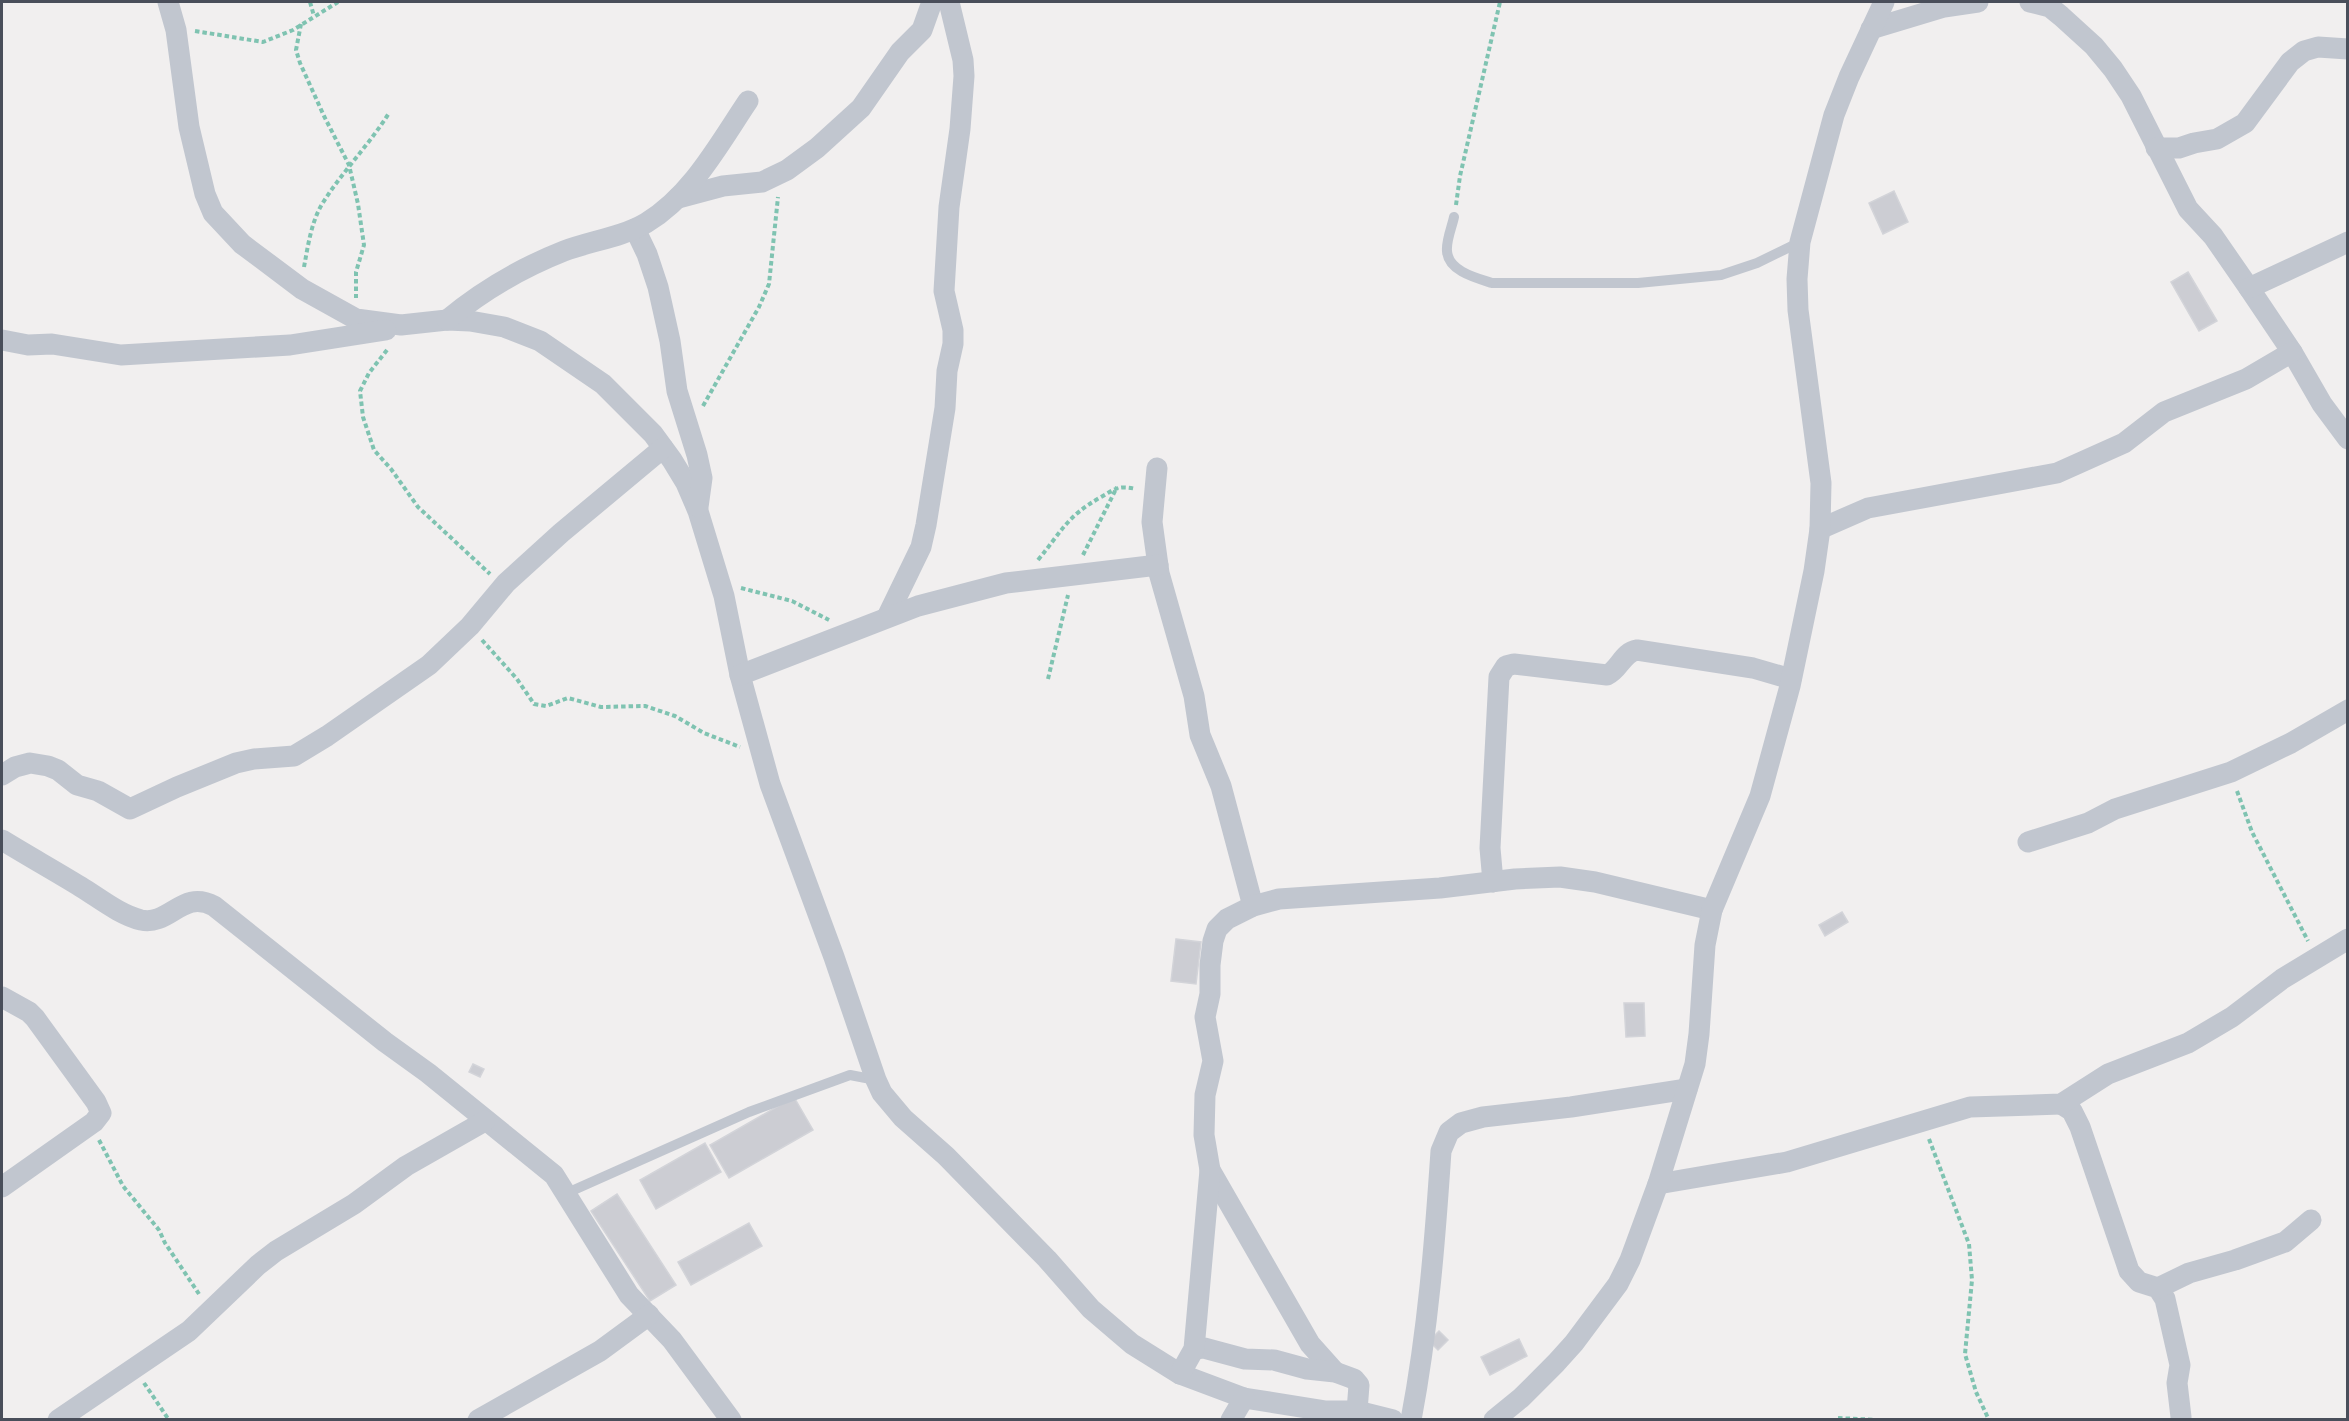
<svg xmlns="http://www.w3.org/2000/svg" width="2349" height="1421" font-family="'Public Sans',sans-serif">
	<rect width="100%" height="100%" fill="#f1efef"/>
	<!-- building -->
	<g fill="#cccdd3" stroke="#d3d4d9" stroke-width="1.5">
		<polygon points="1894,191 1908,222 1883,234 1869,203"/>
		<polygon points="2188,272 2217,321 2199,331 2171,282"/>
		<polygon points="1842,912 1848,922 1825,936 1819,925"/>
		<polygon points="1176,939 1201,942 1196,984 1171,981"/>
		<polygon points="1624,1003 1644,1003 1645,1036 1626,1037"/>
		<polygon points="473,1064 484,1069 480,1077 469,1072"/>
		<polygon points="794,1097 813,1130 729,1178 710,1145"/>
		<polygon points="705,1143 721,1172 656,1209 640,1180"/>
		<polygon points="617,1194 676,1285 650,1301 591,1211"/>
		<polygon points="749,1223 762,1246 691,1285 678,1262"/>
		<polygon points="1439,1331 1448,1340 1438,1350 1429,1341"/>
		<polygon points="1519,1339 1527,1356 1490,1375 1481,1357"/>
	</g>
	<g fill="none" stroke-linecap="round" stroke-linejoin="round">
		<!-- path -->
		<g stroke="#7fc3b1" stroke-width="4" stroke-dasharray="4.5 3" stroke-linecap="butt">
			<polyline points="310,2 314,16"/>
			<polyline points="301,24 296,50 300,63 324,116 349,165 358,204 364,245 356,272 356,298"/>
			<polyline points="195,31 263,42 293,30 338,2"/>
			<polyline points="1456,205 1460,176 1500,2"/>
			<path d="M304,267C308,246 311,223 322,204C342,172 369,145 389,113"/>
			<polyline points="387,350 369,373 360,391 363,417 374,450 391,469 418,507 490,574"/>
			<polyline points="703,406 759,307 769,284 778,197"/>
			<polyline points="1083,555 1117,487"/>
			<path d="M1038,560C1062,531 1066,517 1101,497C1115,489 1118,485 1136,489"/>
			<polyline points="741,588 792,601 829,620"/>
			<polyline points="482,640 517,679 534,704 546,706 568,698 601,707 645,706 675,716 704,733 740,747"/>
			<polyline points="1048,679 1068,595"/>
			<polyline points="2237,791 2252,832 2308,941"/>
			<polyline points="1929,1139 1969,1244 1972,1280 1965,1354 1976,1392 1989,1420"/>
			<polyline points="99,1140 123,1186 159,1230 165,1243 199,1294"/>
			<polyline points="144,1383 169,1420"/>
			<polyline points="1838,1418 1878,1420"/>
		</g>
		<!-- service -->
		<g stroke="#c1c6cf" stroke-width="10">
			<path d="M1454,217C1452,227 1446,240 1447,251C1448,271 1476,278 1492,283H1638L1721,275L1757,263L1800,242"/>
			<polyline points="567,1193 749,1112 850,1075 876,1080"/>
		</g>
		<!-- minor -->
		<g stroke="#c1c6cf" stroke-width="21">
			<polyline points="168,2 176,30 189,127 205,194 213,213 242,244 302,289 356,319 401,325 447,320 470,321 504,327 540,341 603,384 653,434 672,460 686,483 698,511 724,596 740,675 770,784 834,957 876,1080 882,1093 903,1118 946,1156 1047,1259 1091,1309 1132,1344 1180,1374 1244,1398 1326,1411 1357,1411 1393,1420"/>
			<polyline points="2030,2 2050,7 2061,16 2094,46 2113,69 2131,96 2188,209 2213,236 2249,288 2292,352 2322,404 2348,439"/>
			<polyline points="1871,29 1944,7 1978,2"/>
			<polyline points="2156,148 2179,148 2194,143 2217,139 2245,123 2290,62 2304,51 2318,47 2348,49"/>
			<polyline points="678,198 723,186 762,182 787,170 817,148 861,108 900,52 922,30 932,2"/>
			<polyline points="635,229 647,254 658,287 670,341 677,391 697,455 702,478 698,507"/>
			<polyline points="2249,288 2348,242"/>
			<path d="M447,320C483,290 521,268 564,251C591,241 622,237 646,223C692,195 719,144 748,101"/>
			<polyline points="2,340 28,345 52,344 121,355 290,345 386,330"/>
			<polyline points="1157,468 1152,522 1159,573 1194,696 1200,735 1221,786 1253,906"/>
			<polyline points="1820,529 1868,508 2057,473 2124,443 2164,412 2246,379 2292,352"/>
			<polyline points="887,617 921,547 926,525 945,408 947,371 953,344 953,330 944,291 949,207 960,129 964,76 963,60 949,2"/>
			<polyline points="740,675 918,606 1006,583 1158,565"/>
			<polyline points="2,775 15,767 30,763 48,766 58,770 77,785 98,791 130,809 177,787 236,763 254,759 294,756 327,736 429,665 470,626 506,583 561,533 663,448"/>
			<path d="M2,840C28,856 55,871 81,887C99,898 120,915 141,920C170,926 182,889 214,906L385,1042L428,1073L554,1175L629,1295L672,1340L731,1420"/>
			<polyline points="2028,842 2088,823 2115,809 2231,772 2291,743 2348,710"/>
			<path d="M1493,882L1490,848L1499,677L1506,666L1514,664L1607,675C1619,670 1623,652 1637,650L1753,668L1791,679"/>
			<polyline points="2,997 29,1012 35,1018 96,1102 101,1113 94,1122 2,1187"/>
			<polyline points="2061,1104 2072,1111 2080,1127 2129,1271 2139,1282 2158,1288 2165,1299 2180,1365 2177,1383 2181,1417"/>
			<polyline points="1210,1170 1310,1344 1335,1372"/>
			<polyline points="1658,1184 1787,1162 1970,1107 2061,1104 2108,1074 2188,1043 2232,1017 2282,979 2348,939"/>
			<polyline points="2158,1288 2189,1273 2235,1260 2285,1242 2311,1220"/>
			<polyline points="1194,1349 1204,1348 1245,1359 1274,1360 1307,1369 1335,1372 1354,1379 1359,1385 1357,1411"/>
			<polyline points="1180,1374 1194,1349 1210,1170 1204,1135 1205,1095 1213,1061 1205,1017 1210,994 1210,965 1213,941 1217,929 1227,919 1253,906 1279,899 1440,888 1515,879 1560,877 1595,882 1712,910"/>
			<polyline points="58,1420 189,1331 258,1265 276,1251 354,1204 406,1166 485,1121"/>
			<polyline points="478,1420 600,1351 649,1315"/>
			<polyline points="1231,1420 1244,1398"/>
			<path d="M1411,1420C1428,1330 1435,1241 1441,1151L1449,1132L1461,1123L1483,1117L1571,1107L1687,1089"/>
			<polyline points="1494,1420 1521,1398 1556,1363 1574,1343 1618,1284 1630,1260 1658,1184 1695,1064 1699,1034 1705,945 1712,910 1760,796 1790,686 1814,571 1820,529 1821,483 1798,310 1797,279 1800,242 1834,115 1849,77 1884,2"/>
		</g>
	</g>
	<!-- border -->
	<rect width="2349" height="1421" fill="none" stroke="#494e5a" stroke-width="6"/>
</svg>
